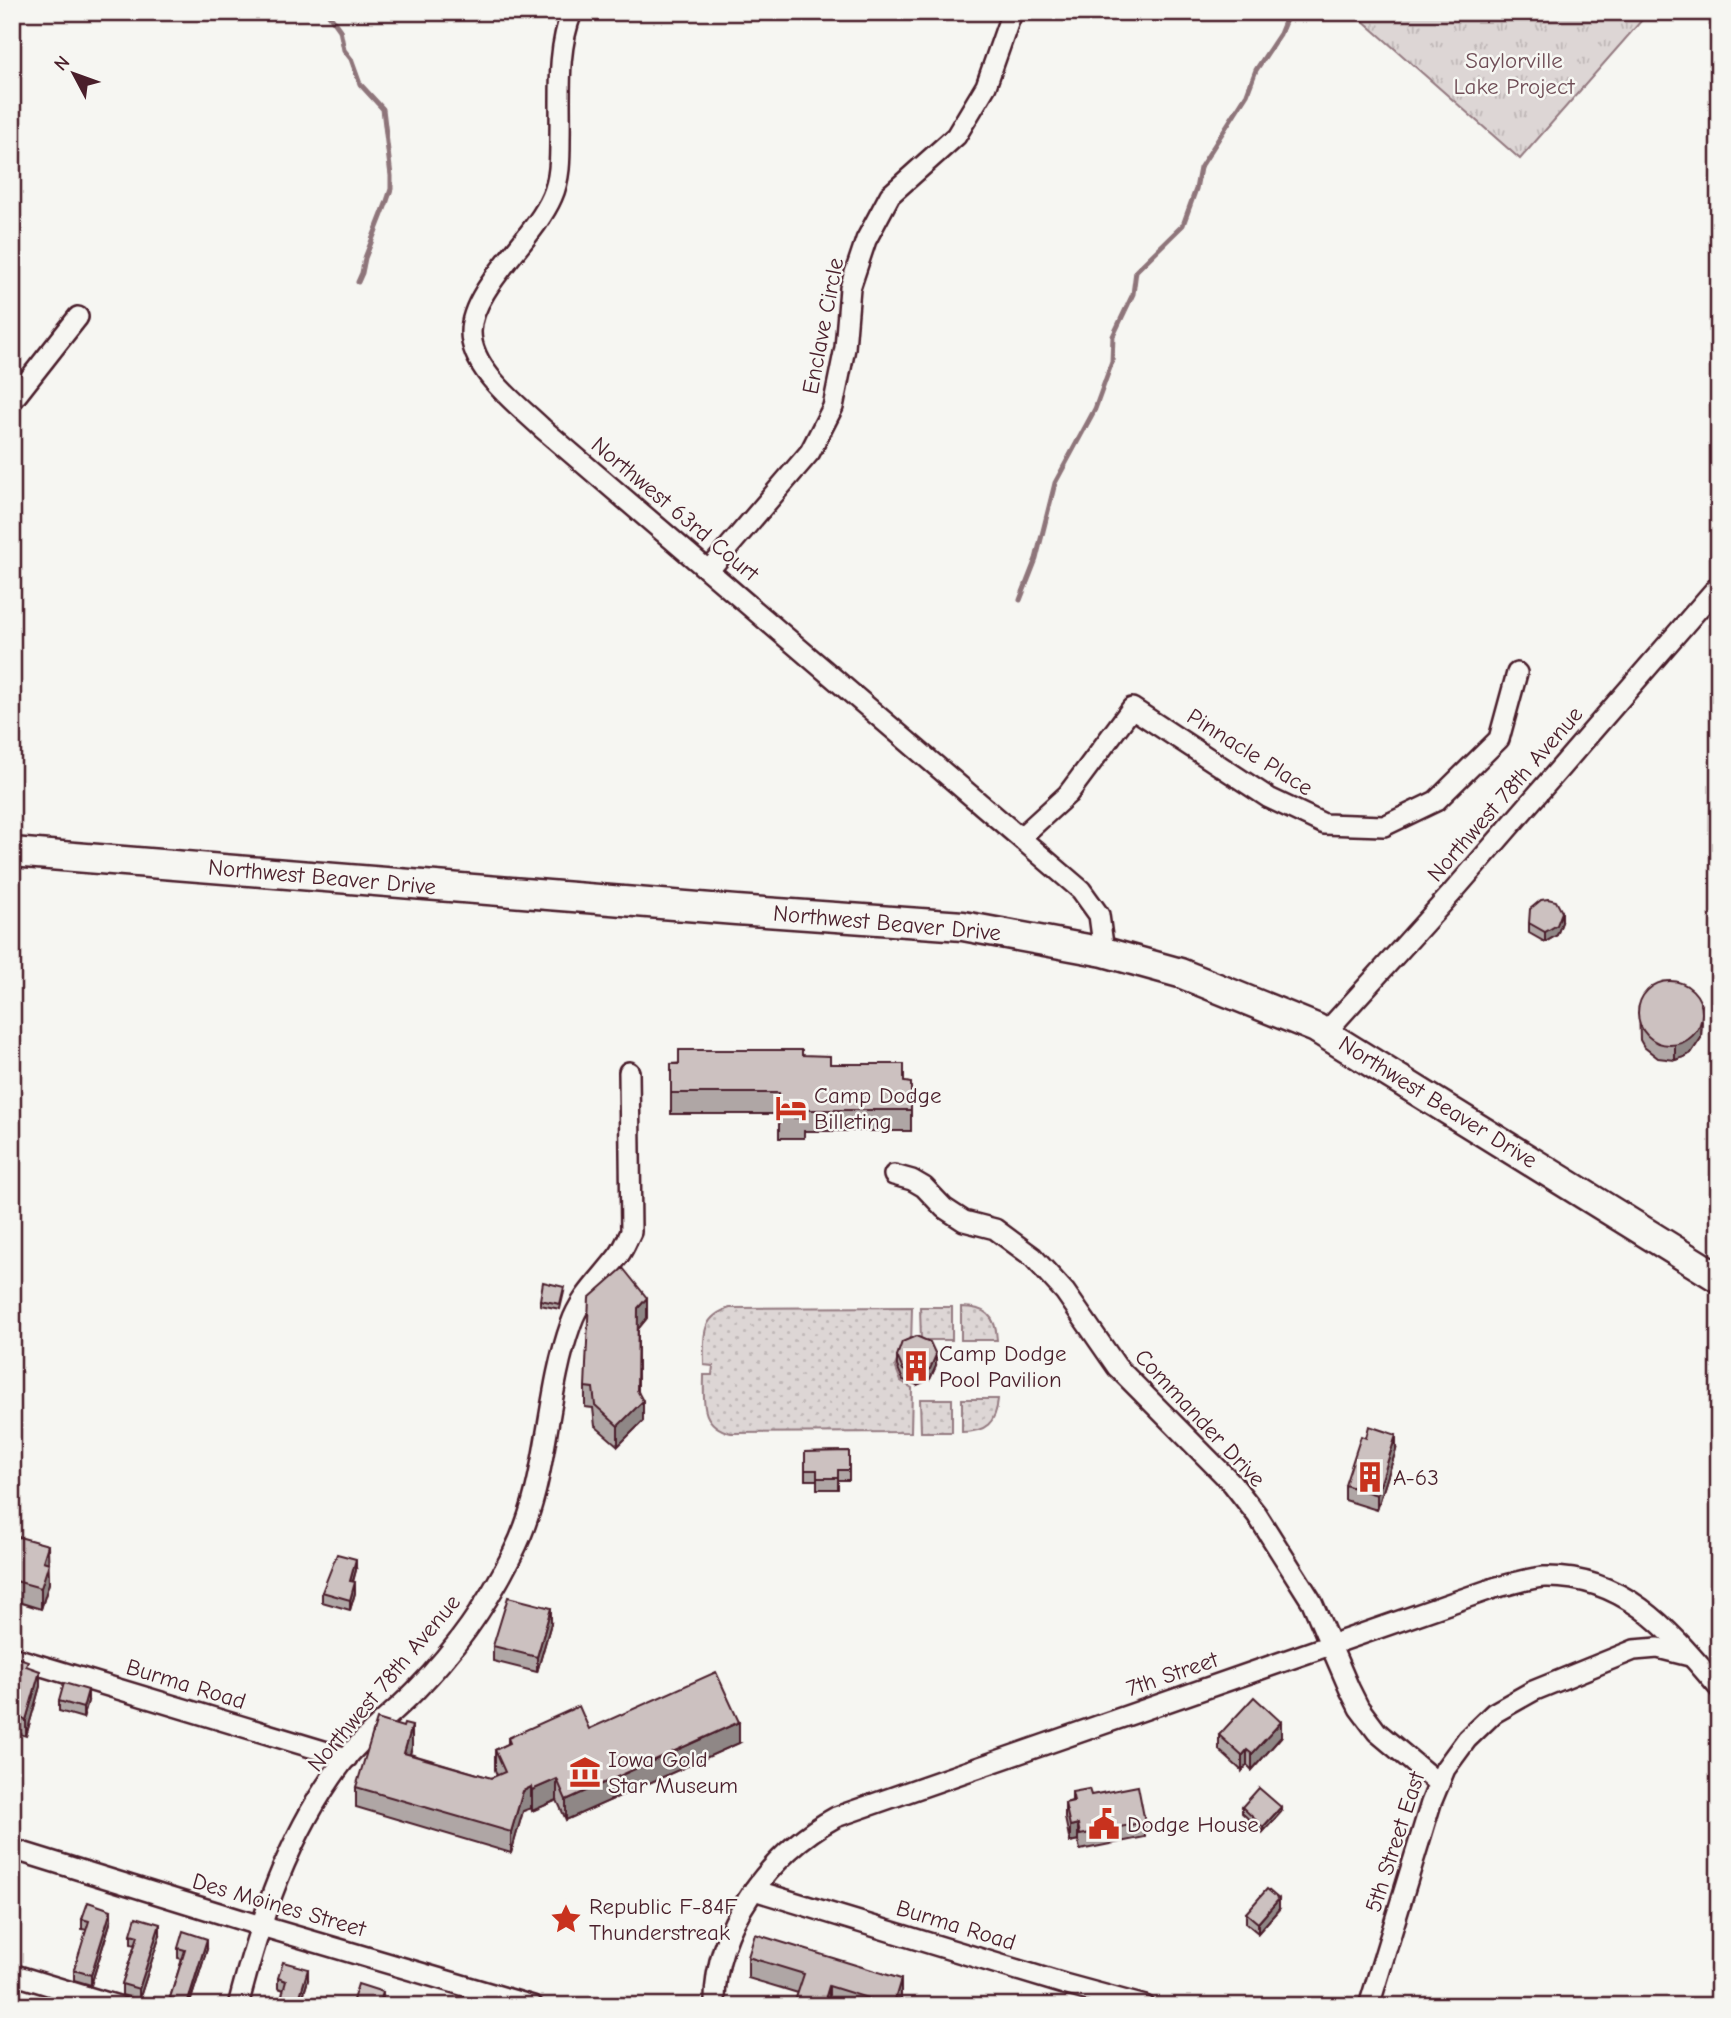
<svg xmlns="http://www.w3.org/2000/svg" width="1731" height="2018" font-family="'Comic Neue',sans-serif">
	<defs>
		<pattern id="grass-dots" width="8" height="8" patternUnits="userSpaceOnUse" patternTransform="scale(1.75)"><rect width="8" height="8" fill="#ddd6d5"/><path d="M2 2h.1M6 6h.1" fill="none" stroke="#bfb7b7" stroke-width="1.8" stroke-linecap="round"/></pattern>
		<pattern id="park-tufts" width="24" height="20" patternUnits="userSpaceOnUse" patternTransform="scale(1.75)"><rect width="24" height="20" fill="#ddd6d5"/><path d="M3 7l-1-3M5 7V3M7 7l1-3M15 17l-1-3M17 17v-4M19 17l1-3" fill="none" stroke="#bfb7b7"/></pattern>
	</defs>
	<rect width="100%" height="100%" fill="#f6f6f2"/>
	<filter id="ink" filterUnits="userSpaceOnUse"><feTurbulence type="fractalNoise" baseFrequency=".0143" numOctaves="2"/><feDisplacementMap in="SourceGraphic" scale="14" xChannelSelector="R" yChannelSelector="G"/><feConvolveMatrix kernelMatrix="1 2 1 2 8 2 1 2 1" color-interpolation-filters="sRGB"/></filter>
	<g filter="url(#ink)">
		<!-- grass -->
		<g fill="url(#grass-dots)" stroke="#947a80" stroke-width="2">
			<path d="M912,1307L911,1346L901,1351L895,1366L901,1381L912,1388L911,1432L731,1433C699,1425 704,1401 704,1375H712L713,1366L704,1365C704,1339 699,1317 730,1308Z"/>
			<polygon points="920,1307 952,1307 952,1340 921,1340"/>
			<path d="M961,1307C985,1307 996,1315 997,1340H961Z"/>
			<polygon points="920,1399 952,1399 952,1432 921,1432"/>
			<path d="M962,1399H998C996,1423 986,1432 962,1432Z"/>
		</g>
		<!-- park -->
		<polygon fill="url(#park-tufts)" stroke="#947a80" stroke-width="2" points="1353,12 1649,12 1520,159"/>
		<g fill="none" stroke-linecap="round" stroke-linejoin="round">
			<!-- stream -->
			<g stroke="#8e747a" stroke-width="5">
				<polyline points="327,12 340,30 344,50 351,59 360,84 383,109 391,176 391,189 386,204 365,258 362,273 358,282"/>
				<polyline points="1020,600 1036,559 1055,483 1095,409 1112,362 1113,336 1133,294 1136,271 1183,225 1196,189 1200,168 1247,94 1256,70 1280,34 1289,12"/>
			</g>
			<defs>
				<g id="minor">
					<path d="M572,12C556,52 561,97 560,139C560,159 560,179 552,197C534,239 471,289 471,332C471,370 517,404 542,428L1081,890L1099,915L1104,952"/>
					<polyline points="12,401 78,317"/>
					<polyline points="709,570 810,452 833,407 845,348 850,288 866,240 890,195 956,136 986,86 1012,12"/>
					<polyline points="1021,837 1068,794 1132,708 1269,798 1324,824 1384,826 1436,801 1499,739 1517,673"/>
					<polyline points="1325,1033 1451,894 1719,585"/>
					<polyline points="894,1175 912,1180 924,1187 944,1208 964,1221 995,1229 1033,1257 1065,1292 1117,1367 1232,1483 1257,1515 1312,1602 1349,1688 1359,1708 1377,1732 1439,1784"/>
					<polyline points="12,1657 347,1758"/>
					<polyline points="12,1849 261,1926 533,2006"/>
					<polyline points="754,1890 1064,1984 1145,2006"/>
					<polyline points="12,1974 118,2006"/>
					<path d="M238,2006C260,1920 288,1835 342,1763C362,1737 394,1713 417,1689C455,1650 488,1603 512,1555C550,1482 544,1399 571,1324C580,1297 602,1278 619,1255C624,1248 627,1240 631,1232L629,1072"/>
					<path d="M715,2006C713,1928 770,1853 836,1817L1497,1587C1512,1584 1529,1578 1544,1577C1626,1575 1671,1632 1719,1688"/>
					<polyline points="1369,2006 1431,1803 1445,1769 1467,1739 1494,1713 1533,1691 1634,1650 1658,1648 1690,1656"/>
				</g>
				<polyline id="secondary" points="12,852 736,910 963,926 1104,952 1180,973 1316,1028 1719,1278"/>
			</defs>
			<!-- minor casing -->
			<use href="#minor" stroke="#4a1f2b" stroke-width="24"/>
			<!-- secondary casing -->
			<use href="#secondary" stroke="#4a1f2b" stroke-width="33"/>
			<!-- minor -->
			<use href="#minor" stroke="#f6f6f2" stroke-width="19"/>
			<!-- secondary -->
			<use href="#secondary" stroke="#f6f6f2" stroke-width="28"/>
		</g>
		<!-- wall -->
		<g fill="#afa6a5" stroke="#4a1f2b" stroke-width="2">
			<polygon points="1562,922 1557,935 1545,942 1529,933 1529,923"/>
			<polygon points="1639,1007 1702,1021 1701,1038 1691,1053 1684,1057 1675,1060 1658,1058 1644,1047 1640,1040"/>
			<polygon points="802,1055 830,1064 904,1082 911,1083 911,1131 804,1131 804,1138 779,1138 779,1114 671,1114 671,1064"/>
			<polygon points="564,1292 560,1309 540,1305 540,1300"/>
			<polygon points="647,1318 638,1329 638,1391 643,1421 618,1446 595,1426 593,1408 585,1407 585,1387"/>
			<polygon points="897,1356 936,1366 930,1379 917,1385 903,1380 897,1366"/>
			<polygon points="1396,1450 1377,1510 1345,1500 1345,1485"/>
			<polygon points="849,1451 849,1480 838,1480 838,1489 817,1489 817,1480 805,1480 805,1452"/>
			<polygon points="12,1535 48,1563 49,1583 41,1609 12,1600"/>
			<polygon points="356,1570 353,1582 355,1593 350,1610 322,1602 322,1592"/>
			<polygon points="551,1623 537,1672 493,1661 493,1646"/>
			<polygon points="12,1659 28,1667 40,1686 26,1736 12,1731"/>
			<polygon points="59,1701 88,1701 83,1718 59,1711"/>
			<polygon points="403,1727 412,1747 410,1754 491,1778 497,1775 495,1770 495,1750 508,1744 508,1738 589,1729 739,1743 566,1820 557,1800 532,1811 531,1808 523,1811 511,1853 356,1807 356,1787"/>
			<polygon points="1219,1735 1281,1737 1252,1770 1247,1765 1242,1771 1219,1750"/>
			<polygon points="1072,1792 1091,1795 1145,1822 1145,1837 1080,1850 1078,1840 1070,1842 1065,1818 1065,1803 1072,1801"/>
			<polygon points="1242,1807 1281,1812 1263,1832 1242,1813"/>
			<polygon points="1279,1909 1258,1933 1246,1923 1246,1913"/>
			<polygon points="82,1919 111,1920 91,1985 74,1980 74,1970 87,1930 82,1929"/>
			<polygon points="131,1934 160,1935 139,2000 122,1995 122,1984 135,1945 131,1944"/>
			<polygon points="178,1948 207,1949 189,2006 170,2006 170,1998 182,1959 178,1958"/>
			<polygon points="748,1957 901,1999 899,2006 795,2006 795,2001 798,1993 748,1978"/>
			<polygon points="278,1978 308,1980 300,2006 279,2006 284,1990 278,1988"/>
			<polygon points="353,2000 383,2002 382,2006 353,2006"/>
		</g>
		<!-- shaded-wall -->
		<g fill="#8f8786" stroke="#4a1f2b" stroke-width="2">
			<polygon points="1562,912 1562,922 1557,935 1545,942 1545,932"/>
			<polygon points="1702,1006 1701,1038 1691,1053 1684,1057 1675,1060 1675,1045"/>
			<polygon points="647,1298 647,1318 638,1329 637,1406 643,1401 643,1421 618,1446 618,1426 638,1308"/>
			<polygon points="936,1355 936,1366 930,1379 917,1385 917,1375"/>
			<polygon points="1396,1435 1396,1450 1377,1510 1377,1495"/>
			<polygon points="48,1545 49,1583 41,1609 41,1588 43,1561"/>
			<polygon points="356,1559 356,1570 350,1591 350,1581"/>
			<polygon points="355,1582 355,1593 350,1610 350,1600"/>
			<polygon points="551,1608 551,1623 537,1672 537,1657"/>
			<polygon points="40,1671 40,1686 26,1736 26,1720"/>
			<polygon points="88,1690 88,1701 83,1718 83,1708"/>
			<polygon points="739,1722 739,1743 566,1820 566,1800"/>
			<polygon points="1281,1722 1281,1737 1252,1770 1252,1754"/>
			<polygon points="412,1726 412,1747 404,1773 404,1753"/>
			<polygon points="1247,1750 1247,1765 1242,1771 1242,1756"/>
			<polygon points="557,1779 557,1800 532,1811 532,1790"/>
			<polygon points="531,1787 531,1808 523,1811 511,1853 511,1832 523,1791"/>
			<polygon points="1281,1807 1281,1812 1263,1832 1263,1827"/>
			<polygon points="1078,1824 1078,1840 1070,1842 1070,1826"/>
			<polygon points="16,1881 16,1892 12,1903 12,1893"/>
			<polygon points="1279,1899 1279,1909 1258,1933 1258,1923"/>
			<polygon points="111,1910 111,1920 91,1985 91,1975"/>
			<polygon points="160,1924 160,1935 139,2000 139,1989"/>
			<polygon points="207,1939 207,1949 189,2006 187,2006"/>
			<polygon points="308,1969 308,1980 300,2006 297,2006"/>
			<polygon points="901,1979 901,1999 899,2006 893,2006"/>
			<polygon points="829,1986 829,2006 823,2006"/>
			<polygon points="383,1992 383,2002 382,2006 379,2006"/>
		</g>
		<!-- building -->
		<g fill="#ccc1c0" stroke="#4a1f2b" stroke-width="2">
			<polygon points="1548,899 1556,901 1562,912 1557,925 1545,932 1529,923 1530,909 1541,900"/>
			<circle cx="1670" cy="1013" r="32"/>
			<polygon points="679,1050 802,1050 802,1055 830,1056 830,1064 904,1064 904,1082 911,1083 911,1110 804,1110 804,1118 779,1118 779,1093 671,1093 671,1064 679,1064"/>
			<polygon points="623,1268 647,1298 638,1308 637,1390 643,1401 618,1426 595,1405 593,1388 585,1387 589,1298"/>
			<polygon points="543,1282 564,1287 560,1304 540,1300"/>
			<polygon points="916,1336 930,1342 936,1355 930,1369 917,1375 903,1370 897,1356 902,1342"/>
			<polygon points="1369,1426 1396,1435 1377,1495 1345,1485 1361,1436 1366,1438"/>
			<polygon points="849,1451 849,1470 838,1470 838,1478 817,1478 817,1470 805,1470 805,1452"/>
			<polygon points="12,1535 48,1545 43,1561 49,1563 41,1588 12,1580"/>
			<polygon points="337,1554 356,1559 350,1581 355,1582 350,1600 322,1592"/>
			<polygon points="508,1597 551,1608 537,1657 493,1646"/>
			<polygon points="13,1656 28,1661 26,1666 40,1671 26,1720 12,1716 12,1659"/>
			<polygon points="716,1672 739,1722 566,1800 557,1779 532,1790 531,1787 523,1791 511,1832 356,1787 377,1719 403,1727 404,1724 412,1726 404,1753 491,1778 505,1772 495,1750 510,1743 508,1738 579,1706 589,1729"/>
			<polygon points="64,1683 88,1690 83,1708 59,1701"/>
			<polygon points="1254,1697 1281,1722 1252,1754 1247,1750 1242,1756 1219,1735"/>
			<polygon points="1138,1786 1145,1822 1080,1835 1078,1824 1070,1826 1065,1803 1074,1801 1072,1792 1089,1789 1091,1795"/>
			<polygon points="1259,1788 1281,1807 1263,1827 1242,1807"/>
			<polygon points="12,1880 16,1881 12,1893"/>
			<polygon points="1267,1889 1279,1899 1258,1923 1246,1913"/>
			<polygon points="88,1902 111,1910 91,1975 74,1970 89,1921 82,1919"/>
			<polygon points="136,1917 160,1924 139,1989 122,1984 138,1936 131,1934"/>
			<polygon points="183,1931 207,1939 187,2004 170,1998 185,1950 178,1948"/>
			<polygon points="755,1934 901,1979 893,2006 829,1986 823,2006 811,2006 795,2001 804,1974 748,1957"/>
			<polygon points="283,1962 308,1969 297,2006 279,2006 286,1981 278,1978"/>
			<polygon points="358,1984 383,1992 379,2006 361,2006 362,2003 353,2000"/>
			<polygon points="407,1999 429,2006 405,2006"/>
		</g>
	</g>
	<!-- icons -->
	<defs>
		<symbol id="hotel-bare" viewBox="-9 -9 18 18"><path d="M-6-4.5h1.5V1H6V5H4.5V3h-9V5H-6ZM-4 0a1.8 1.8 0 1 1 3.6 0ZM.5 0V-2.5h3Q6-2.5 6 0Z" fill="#c8321e" stroke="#f6f6f2" stroke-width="2.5" paint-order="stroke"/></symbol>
		<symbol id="building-bare" viewBox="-9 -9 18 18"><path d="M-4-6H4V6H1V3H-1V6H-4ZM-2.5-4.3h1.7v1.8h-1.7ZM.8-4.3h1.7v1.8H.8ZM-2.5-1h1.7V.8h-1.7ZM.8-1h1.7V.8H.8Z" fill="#c8321e" stroke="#f6f6f2" stroke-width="2.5" paint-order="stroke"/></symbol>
		<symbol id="museum-bare" viewBox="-9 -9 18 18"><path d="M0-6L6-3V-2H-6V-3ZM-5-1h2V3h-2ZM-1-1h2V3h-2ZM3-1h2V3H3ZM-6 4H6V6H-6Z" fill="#c8321e" stroke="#f6f6f2" stroke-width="2.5" paint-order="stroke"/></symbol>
		<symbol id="civic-bare" viewBox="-9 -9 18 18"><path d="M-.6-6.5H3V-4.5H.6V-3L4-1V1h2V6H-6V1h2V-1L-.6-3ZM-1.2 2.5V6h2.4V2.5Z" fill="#c8321e" stroke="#f6f6f2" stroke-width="2.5" paint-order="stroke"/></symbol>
		<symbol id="sight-bare" viewBox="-9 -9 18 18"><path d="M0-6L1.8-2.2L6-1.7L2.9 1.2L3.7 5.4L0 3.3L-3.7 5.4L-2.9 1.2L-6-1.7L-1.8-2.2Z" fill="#c8321e" stroke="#f6f6f2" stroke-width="2.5" paint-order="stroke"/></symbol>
	</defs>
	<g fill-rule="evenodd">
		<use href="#hotel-bare" x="769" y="1086" width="44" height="44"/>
		<use href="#building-bare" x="894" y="1344" width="44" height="44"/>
		<use href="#building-bare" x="1348" y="1455" width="44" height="44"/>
		<use href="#museum-bare" x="563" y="1750" width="44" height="44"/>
		<use href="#civic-bare" x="1082" y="1802" width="44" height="44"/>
		<use href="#sight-bare" x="544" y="1897" width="44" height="44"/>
	</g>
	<g text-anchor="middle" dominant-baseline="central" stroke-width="5" stroke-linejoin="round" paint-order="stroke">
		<!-- park labels -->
		<g font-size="23" fill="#6f4d56" stroke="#f6f6f2">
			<text x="1514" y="60">Saylorville<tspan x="1514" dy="26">Lake Project</tspan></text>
		</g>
		<!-- street labels -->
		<g font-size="23" fill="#4a1f2b" stroke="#f6f6f2">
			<text transform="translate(823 326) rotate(-79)">Enclave Circle</text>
			<text transform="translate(675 509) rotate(40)">Northwest 63rd Court</text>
			<text transform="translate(1250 752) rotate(32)">Pinnacle Place</text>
			<text transform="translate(1505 794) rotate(-49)">Northwest 78th Avenue</text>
			<text transform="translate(322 877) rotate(5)">Northwest Beaver Drive</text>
			<text transform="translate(887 923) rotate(5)">Northwest Beaver Drive</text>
			<text transform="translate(1438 1102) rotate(32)">Northwest Beaver Drive</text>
			<text transform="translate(1200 1418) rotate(47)">Commander Drive</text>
			<text transform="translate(1172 1674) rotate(-19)">7th Street</text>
			<text transform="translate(384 1683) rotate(-50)">Northwest 78th Avenue</text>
			<text transform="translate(186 1684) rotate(17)">Burma Road</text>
			<text transform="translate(1395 1842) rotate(-72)">5th Street East</text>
			<text transform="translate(279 1905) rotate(16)">Des Moines Street</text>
			<text transform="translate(956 1925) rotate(17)">Burma Road</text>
		</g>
		<!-- poi labels -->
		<g font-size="23" fill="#4a1f2b" stroke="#f6f6f2" text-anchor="start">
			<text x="814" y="1095">Camp Dodge<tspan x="814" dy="26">Billeting</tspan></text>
			<text x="939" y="1353">Camp Dodge<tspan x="939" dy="26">Pool Pavilion</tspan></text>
			<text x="1393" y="1477">A-63</text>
			<text x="608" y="1759">Iowa Gold<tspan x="608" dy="26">Star Museum</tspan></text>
			<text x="1127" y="1824">Dodge House</text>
			<text x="589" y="1906">Republic F-84F<tspan x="589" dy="26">Thunderstreak</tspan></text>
		</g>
	</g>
	<!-- margin -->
	<rect width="1731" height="2018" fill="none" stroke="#f6f6f2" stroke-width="42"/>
	<rect x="21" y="21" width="1689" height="1976" fill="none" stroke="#4a1f2b" stroke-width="2.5" filter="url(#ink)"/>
	<!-- north arrow -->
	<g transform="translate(74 74) rotate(311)" stroke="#f6f6f2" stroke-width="5" paint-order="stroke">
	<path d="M0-5L12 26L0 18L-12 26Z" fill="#4a1f2b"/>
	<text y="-10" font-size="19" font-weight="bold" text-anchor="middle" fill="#4a1f2b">N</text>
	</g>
</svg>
